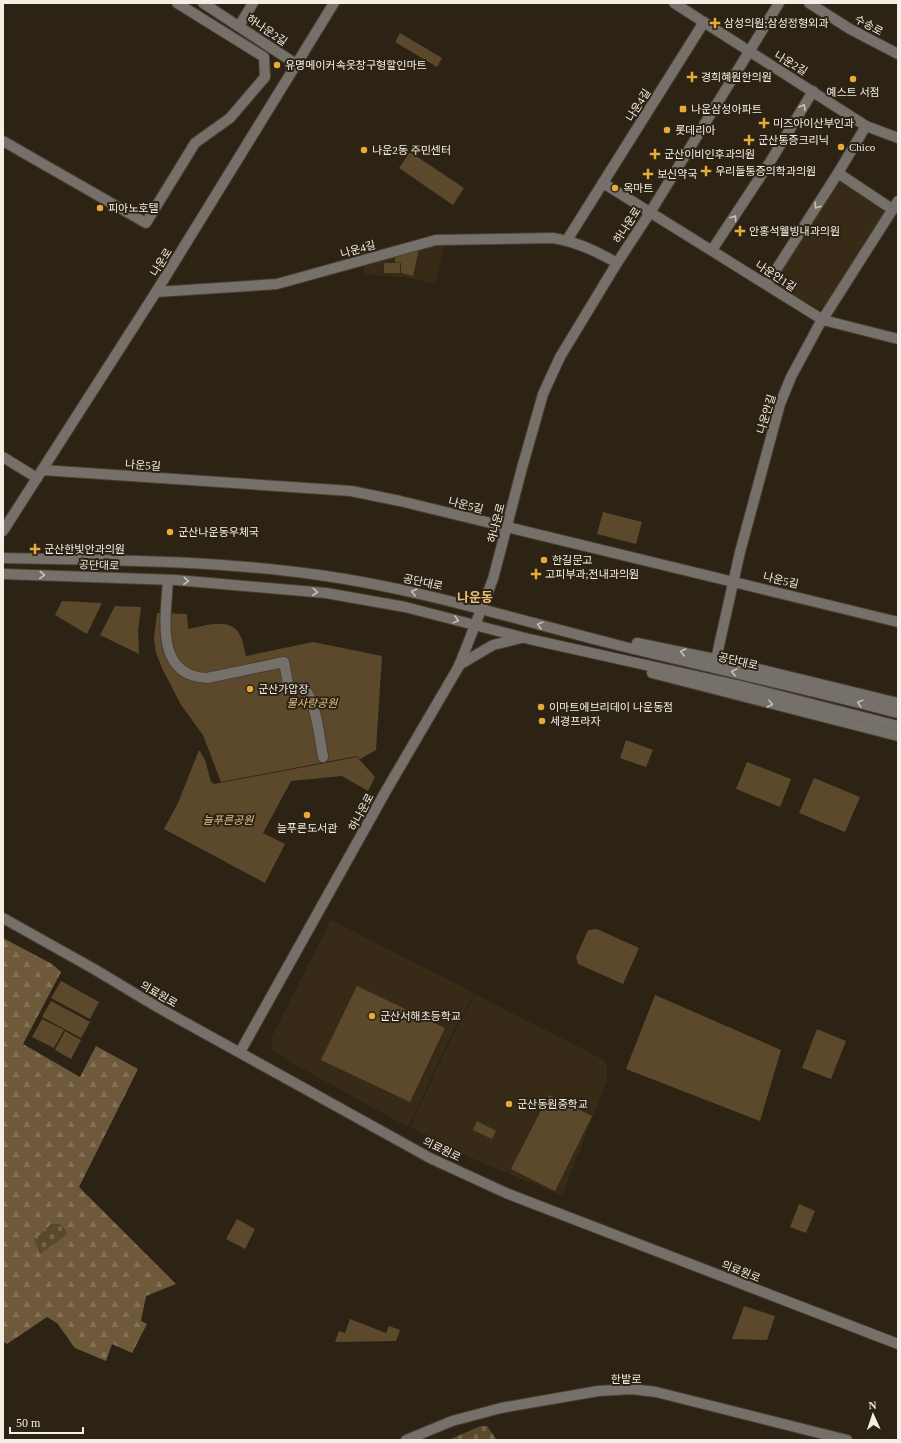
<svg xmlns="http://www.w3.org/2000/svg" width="901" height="1443" font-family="'Times New Roman','Noto Sans KR',serif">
	<defs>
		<pattern id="forest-firs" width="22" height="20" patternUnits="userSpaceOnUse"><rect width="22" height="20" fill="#6e5a3b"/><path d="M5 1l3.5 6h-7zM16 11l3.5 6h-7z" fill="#837257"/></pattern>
		<pattern id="cemetery-stones" width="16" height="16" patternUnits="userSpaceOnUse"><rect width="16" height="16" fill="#5c492c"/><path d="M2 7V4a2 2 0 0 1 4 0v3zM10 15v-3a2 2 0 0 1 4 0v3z" fill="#74644a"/></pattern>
	</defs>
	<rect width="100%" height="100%" fill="#2c2315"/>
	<!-- built -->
	<g fill="#372b17">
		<polygon points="839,179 885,208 885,211 826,305 819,309 791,294 775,283 774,279"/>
		<polygon points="433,245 445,245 435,284 405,277 364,275 364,266"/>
		<polygon points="331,920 474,993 448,1042 408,1127 296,1065 272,1050 271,1038"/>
		<polygon points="475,994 604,1060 607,1065 607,1081 562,1196 469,1157 410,1127 449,1043"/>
	</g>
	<!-- green -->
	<g fill="#5c492c">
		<polygon points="400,33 442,58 437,67 395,42"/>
		<polygon points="410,152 464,188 453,205 399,168"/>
		<polygon points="419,249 413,276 401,273 401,263 395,262 395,257"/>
		<rect x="384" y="263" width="16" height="10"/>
		<polygon points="603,512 642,522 636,544 597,534"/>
		<polygon points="62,601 102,603 87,634 55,615"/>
		<polygon points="115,606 141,607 138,631 139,654 100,635"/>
		<path d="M157,613L187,614L188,629C204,626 231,616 240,635C243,641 244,649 246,656L313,642L382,656L376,750L360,759L357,756L221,782L203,735L181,705L162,668L156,653L154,638Z"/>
		<polygon points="626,740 653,750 646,767 620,758"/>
		<polygon points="199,750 205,760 211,782 214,784 357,757 375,777 368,791 342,776 291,781 263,833 285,844 265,883 164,829 178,803"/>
		<polygon points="747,762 791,779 780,807 736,789"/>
		<polygon points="814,778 860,797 845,832 799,813"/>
		<polygon points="597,929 639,948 623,984 578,964 576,957 588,930"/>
		<polygon points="61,981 99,1002 90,1019 51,998"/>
		<polygon points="357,986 445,1028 410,1102 321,1060"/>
		<polygon points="655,995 781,1050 760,1121 626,1069"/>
		<polygon points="51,1001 90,1022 81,1038 42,1017"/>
		<polygon points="42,1019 64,1030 54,1048 32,1037"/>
		<polygon points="817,1029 846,1041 831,1079 802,1068"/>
		<polygon points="65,1031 81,1040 71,1059 55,1050"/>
		<polygon points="549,1095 592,1116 555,1191 511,1169"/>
		<polygon points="477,1121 496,1131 492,1139 473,1130"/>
		<polygon points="799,1204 815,1211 806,1233 790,1227"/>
		<polygon points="237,1219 255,1229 245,1249 226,1239"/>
		<polygon points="744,1306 775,1316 767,1340 732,1339"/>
		<polygon points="350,1319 386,1333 389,1326 400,1330 396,1341 335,1342 339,1331 345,1333"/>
	</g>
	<!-- forest -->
	<polygon fill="url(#forest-firs)" points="3,938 52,964 61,972 23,1044 80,1077 96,1046 138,1069 79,1187 176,1284 146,1296 141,1321 147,1324 132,1353 112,1344 106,1361 75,1348 57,1323 47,1317 7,1344 3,1341"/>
	<!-- cemetery -->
	<g fill="url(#cemetery-stones)">
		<polygon points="51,1224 61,1224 68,1234 40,1254 34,1240"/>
		<polygon points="481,1426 487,1426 497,1440 448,1440"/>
	</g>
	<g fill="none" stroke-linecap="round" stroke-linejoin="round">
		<defs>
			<g id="minor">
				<polyline points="203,3 296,64"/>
				<polyline points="674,3 866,126 898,138"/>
				<polyline points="809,3 850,29 898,54"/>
				<polyline points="239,26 253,3"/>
				<polyline points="3,141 146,223 195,143 230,118 265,77 264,57 177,3"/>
				<polyline points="838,173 892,209"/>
				<polyline points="603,183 823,320 898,339"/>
				<polyline points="567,240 704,22"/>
				<polyline points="712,250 770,162 813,91"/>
				<polyline points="767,284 838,173 866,126"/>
				<path d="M156,292L277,284L436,240L553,238C577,242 596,251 617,263"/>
				<polyline points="3,457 37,478"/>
				<polyline points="42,470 351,491 400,501 898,622"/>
				<polyline points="3,531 156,292 334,3"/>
				<path d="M3,558C108,560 214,560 319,575C420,589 518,620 617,645C711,668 805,688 898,713"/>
				<polyline points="3,574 176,580 326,593 405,607 529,639 749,688 898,726"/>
				<path d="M168,580C166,616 154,676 207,678L284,662L289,689C295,688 300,686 305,690C316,700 320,741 323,757"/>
				<polyline points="637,643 729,662 898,703"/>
				<polyline points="716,659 740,552 780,404 791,377 819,325 898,201"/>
				<polyline points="459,665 493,645 521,638"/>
				<polyline points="652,673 898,736"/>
				<polyline points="3,918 94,969 159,1008 430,1158 506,1193 898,1344"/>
				<polyline points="240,1052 387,789 459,666 493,579 522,468 543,394 560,357 617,263 651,211 779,3"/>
				<polyline points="406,1440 452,1421 501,1408 598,1391 632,1389 656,1392 847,1440"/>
			</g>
		</defs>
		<!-- minor casing -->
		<use href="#minor" stroke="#483f32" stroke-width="12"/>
		<!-- minor -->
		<use href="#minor" stroke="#757069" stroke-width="10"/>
	</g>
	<!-- one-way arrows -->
	<defs><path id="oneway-chevron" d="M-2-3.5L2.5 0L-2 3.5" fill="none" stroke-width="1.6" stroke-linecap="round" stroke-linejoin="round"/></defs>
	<g stroke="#c8c2ba">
		<use href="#oneway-chevron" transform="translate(803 107) rotate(-59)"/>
		<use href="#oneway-chevron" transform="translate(817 206) rotate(123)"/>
		<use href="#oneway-chevron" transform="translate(734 218) rotate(-56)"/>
		<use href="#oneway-chevron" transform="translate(42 575) rotate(2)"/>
		<use href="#oneway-chevron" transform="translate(186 581) rotate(4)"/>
		<use href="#oneway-chevron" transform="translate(315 592) rotate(5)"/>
		<use href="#oneway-chevron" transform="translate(414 592) rotate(-168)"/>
		<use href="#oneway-chevron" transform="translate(456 620) rotate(15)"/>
		<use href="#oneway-chevron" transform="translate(540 625) rotate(-165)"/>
		<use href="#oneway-chevron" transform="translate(683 652) rotate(-168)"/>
		<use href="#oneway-chevron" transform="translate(734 672) rotate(-167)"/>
		<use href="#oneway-chevron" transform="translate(860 703) rotate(-165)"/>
		<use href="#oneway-chevron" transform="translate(770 704) rotate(14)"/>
	</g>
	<!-- markers -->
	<g fill="#e9ab38" stroke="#2c2315" stroke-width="1.5">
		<path d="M713 17h4v4h4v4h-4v4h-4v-4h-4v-4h4z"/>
		<circle cx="277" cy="65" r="4"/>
		<path d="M690 71h4v4h4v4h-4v4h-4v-4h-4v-4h4z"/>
		<circle cx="853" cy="79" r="4"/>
		<rect x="679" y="105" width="8" height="8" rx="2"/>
		<path d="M762 117h4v4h4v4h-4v4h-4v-4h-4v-4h4z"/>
		<circle cx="667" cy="130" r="4"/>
		<path d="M747 134h4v4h4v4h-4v4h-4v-4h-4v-4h4z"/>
		<circle cx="841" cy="147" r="4"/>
		<circle cx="364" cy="150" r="4"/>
		<path d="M653 148h4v4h4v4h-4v4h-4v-4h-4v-4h4z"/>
		<path d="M704 165h4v4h4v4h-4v4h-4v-4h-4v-4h4z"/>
		<path d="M646 168h4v4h4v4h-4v4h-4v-4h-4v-4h4z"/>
		<circle cx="615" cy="188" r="4"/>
		<circle cx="100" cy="208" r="4"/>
		<path d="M738 225h4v4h4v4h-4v4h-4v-4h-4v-4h4z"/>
		<circle cx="170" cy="532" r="4"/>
		<path d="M33 543h4v4h4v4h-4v4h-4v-4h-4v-4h4z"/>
		<circle cx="544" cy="560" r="4"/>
		<path d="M534 568h4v4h4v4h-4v4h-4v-4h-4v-4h4z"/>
		<circle cx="250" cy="689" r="4"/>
		<circle cx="541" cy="707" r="4"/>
		<circle cx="542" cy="721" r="4"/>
		<circle cx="307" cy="815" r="4"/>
		<circle cx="372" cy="1016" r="4"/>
		<circle cx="509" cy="1104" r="4"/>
	</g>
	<g text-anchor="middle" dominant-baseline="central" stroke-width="4" stroke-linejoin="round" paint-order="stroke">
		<!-- poi labels -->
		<g font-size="11" fill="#f4eee5" stroke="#2c2315" text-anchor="start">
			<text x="724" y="23">삼성의원;삼성정형외과</text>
			<text x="285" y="65">유명메이커속옷창구형할인마트</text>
			<text x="701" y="77">경희혜원한의원</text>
			<text x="853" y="92" text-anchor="middle">예스트 서점</text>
			<text x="691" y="109">나운삼성아파트</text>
			<text x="773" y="123">미즈아이산부인과</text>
			<text x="675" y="130">롯데리아</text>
			<text x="758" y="140">군산통증크리닉</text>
			<text x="849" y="147">Chico</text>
			<text x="372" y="150">나운2동 주민센터</text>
			<text x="664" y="154">군산이비인후과의원</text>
			<text x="715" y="171">우리들통증의학과의원</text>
			<text x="657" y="174">보신약국</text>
			<text x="623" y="188">옥마트</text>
			<text x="108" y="208">피아노호텔</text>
			<text x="749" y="231">안홍석웰빙내과의원</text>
			<text x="178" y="532">군산나운동우체국</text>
			<text x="44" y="549">군산한빛안과의원</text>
			<text x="552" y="560">한길문고</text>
			<text x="545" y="574">고피부과;전내과의원</text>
			<text x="258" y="689">군산가압장</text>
			<text x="549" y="707">이마트에브리데이 나운동점</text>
			<text x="550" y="721">세경프라자</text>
			<text x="307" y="828" text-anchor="middle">늘푸른도서관</text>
			<text x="380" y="1016">군산서해초등학교</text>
			<text x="517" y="1104">군산동원중학교</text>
		</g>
		<!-- street labels -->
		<g font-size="11" fill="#f4eee5" stroke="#2c2315">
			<text transform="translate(869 25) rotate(29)">수송로</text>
			<text transform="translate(267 30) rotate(34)">하나운2길</text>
			<text transform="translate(791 63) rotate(31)">나운2길</text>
			<text transform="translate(638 105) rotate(-58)">나운4길</text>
			<text transform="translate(627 225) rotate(-57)">하나운로</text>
			<text transform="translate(358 249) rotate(-16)">나운4길</text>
			<text transform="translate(161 262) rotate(-58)">나운로</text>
			<text transform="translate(776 276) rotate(33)">나운안1길</text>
			<text transform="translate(766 414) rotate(-73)">나운안길</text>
			<text transform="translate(143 465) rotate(4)">나운5길</text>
			<text transform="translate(466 505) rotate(14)">나운5길</text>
			<text transform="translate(496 523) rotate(-76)">하나운로</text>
			<text transform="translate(99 565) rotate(2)">공단대로</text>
			<text transform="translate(781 580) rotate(13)">나운5길</text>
			<text transform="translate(423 582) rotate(12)">공단대로</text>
			<text transform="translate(738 661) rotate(13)">공단대로</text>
			<text transform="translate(361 812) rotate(-62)">하나운로</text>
			<text transform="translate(159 994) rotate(30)">의료원로</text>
			<text transform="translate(442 1149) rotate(26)">의료원로</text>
			<text transform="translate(741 1271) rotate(22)">의료원로</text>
			<text x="626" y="1379">한밭로</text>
		</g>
		<!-- park labels -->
		<g font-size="11" font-style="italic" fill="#e5c18a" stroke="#2c2315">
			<text x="312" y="703">물사랑공원</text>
			<text x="228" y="820">늘푸른공원</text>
		</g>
		<!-- quarter labels -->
		<g font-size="13" font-weight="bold" fill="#eabe7a" stroke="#2c2315">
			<text x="475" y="597">나운동</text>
		</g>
	</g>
	<!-- border -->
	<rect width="901" height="1443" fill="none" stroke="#f4eee5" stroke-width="8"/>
	<!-- north arrow -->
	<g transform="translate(873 1415) rotate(357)" stroke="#2c2315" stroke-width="3" paint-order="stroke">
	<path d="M0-3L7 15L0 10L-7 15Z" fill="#f4eee5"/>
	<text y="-6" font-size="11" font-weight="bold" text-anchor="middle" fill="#f4eee5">N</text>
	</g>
	<!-- scale -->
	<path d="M10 1427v6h73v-6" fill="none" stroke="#f4eee5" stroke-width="2"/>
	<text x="16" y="1427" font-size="12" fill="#f4eee5" stroke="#2c2315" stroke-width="3" paint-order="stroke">50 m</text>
</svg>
